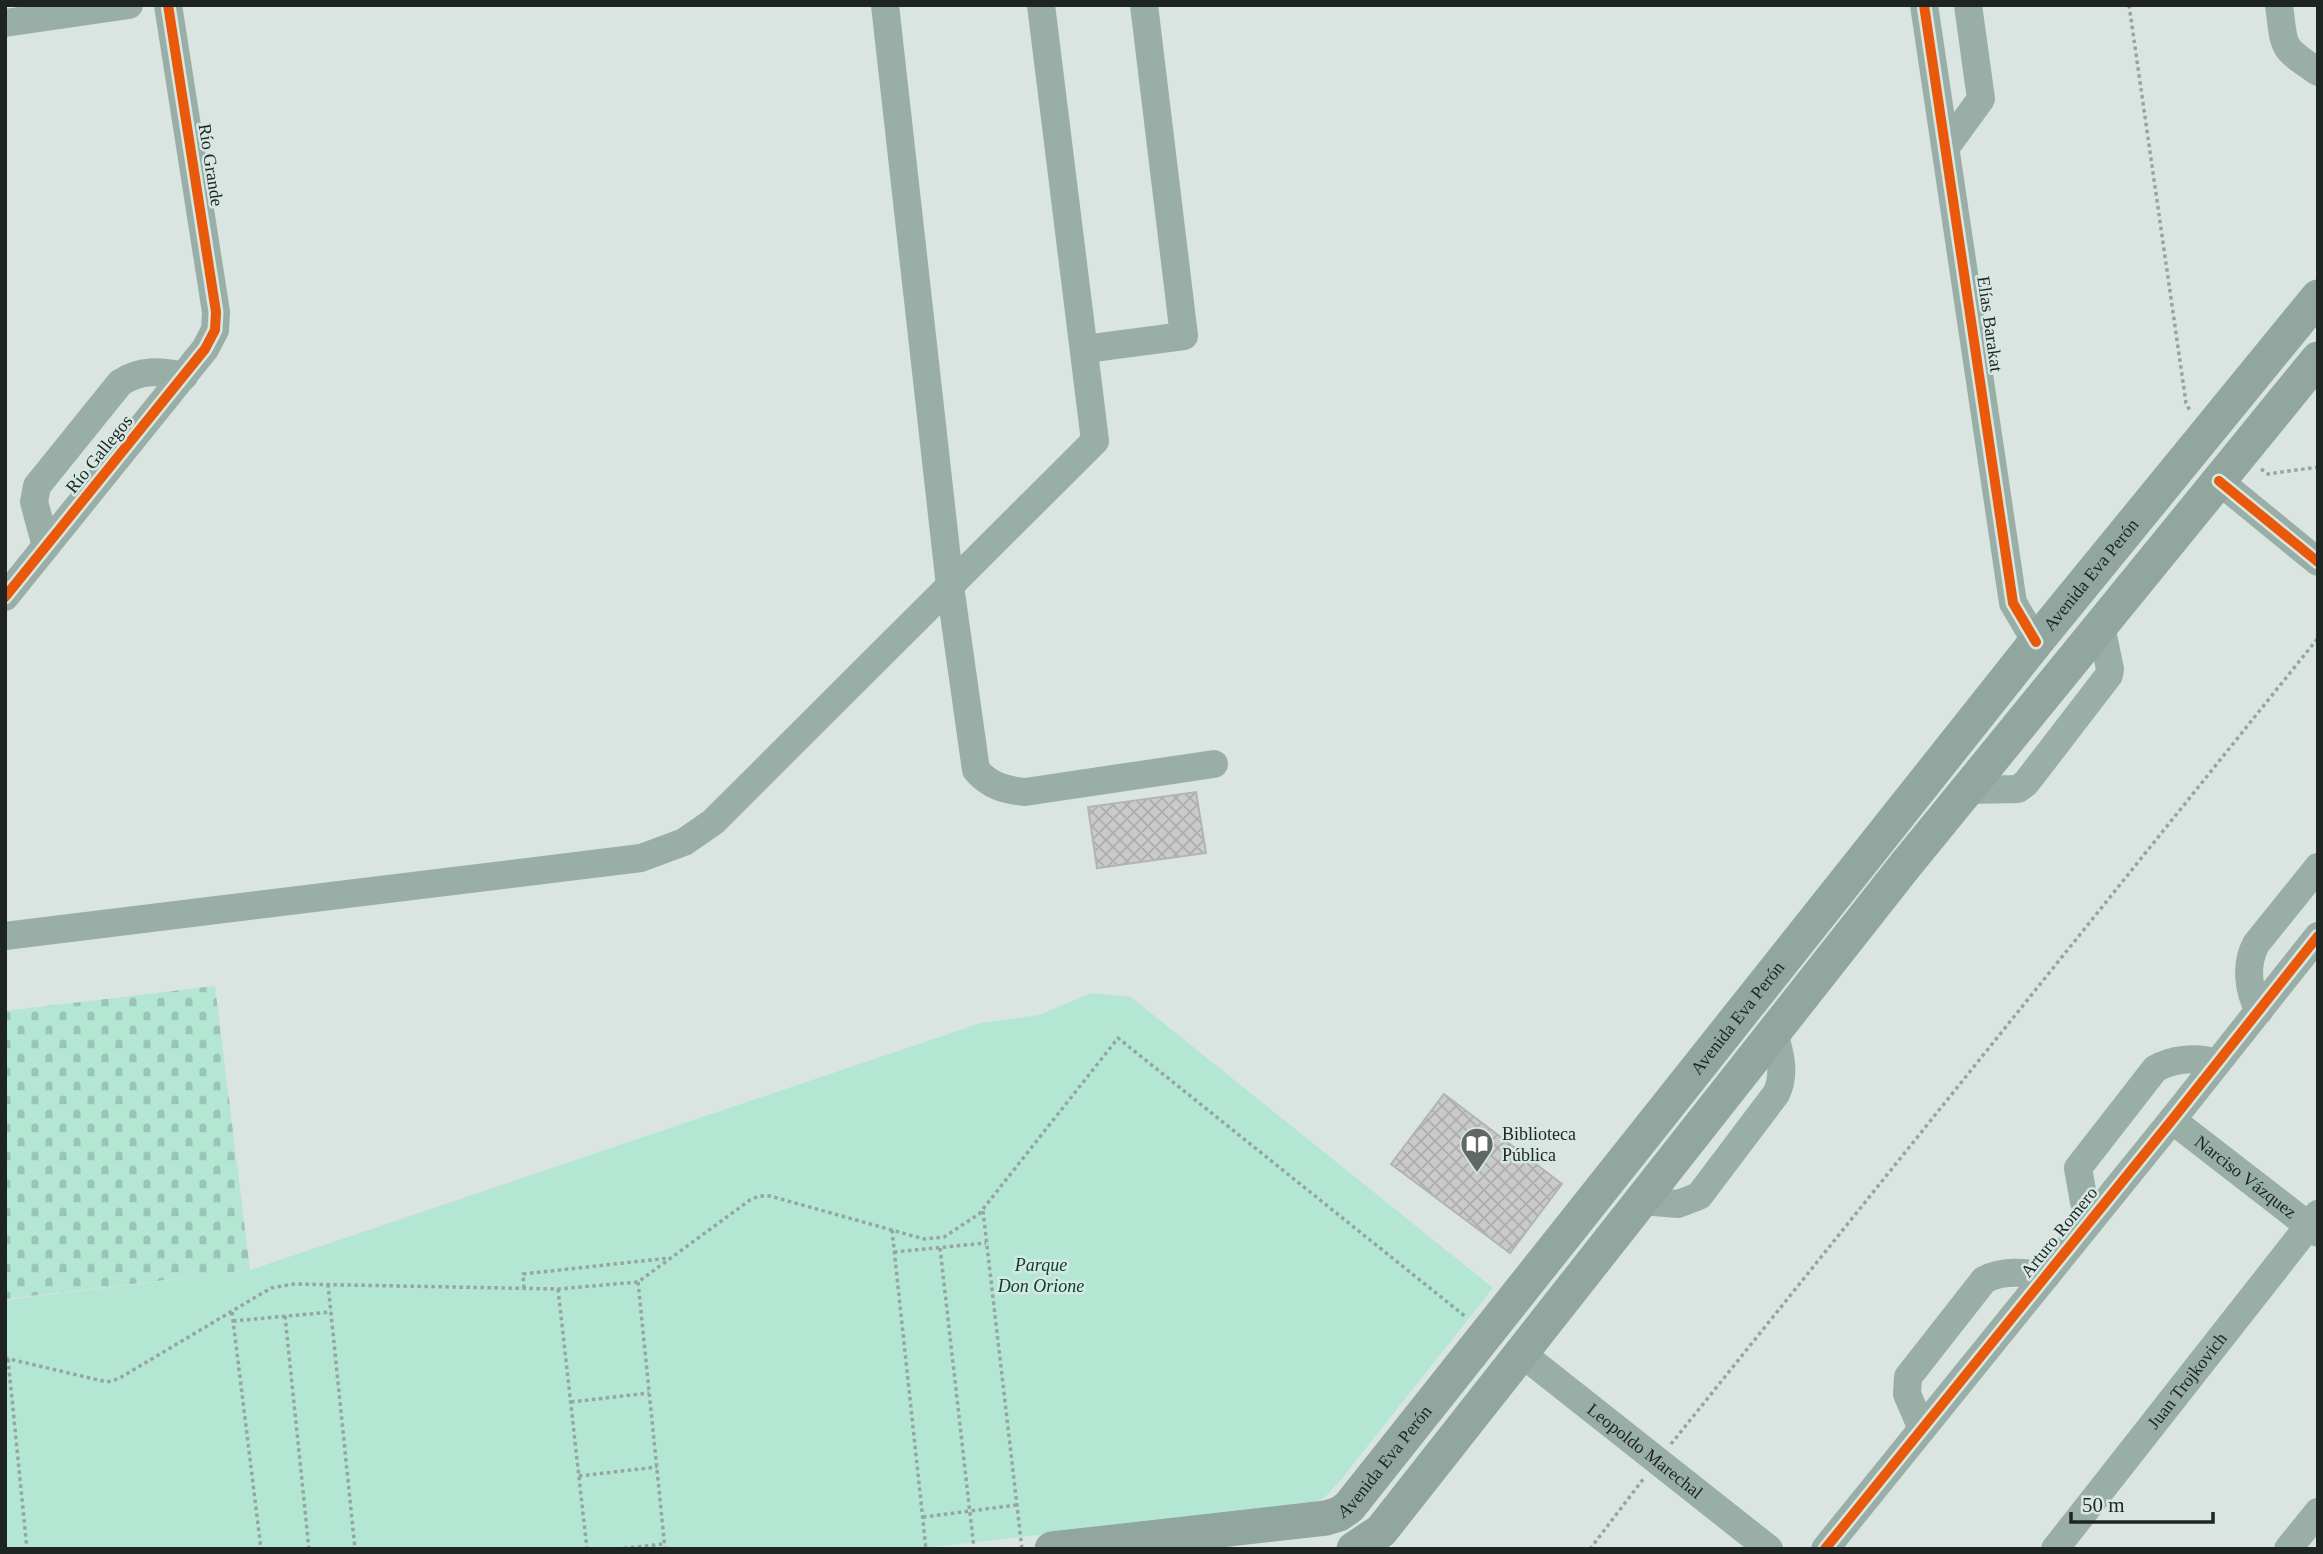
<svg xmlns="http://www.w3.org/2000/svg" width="2323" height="1554" font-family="'Times New Roman',serif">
	<defs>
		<pattern id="cemetery-stones" width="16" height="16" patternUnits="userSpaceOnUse" patternTransform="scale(1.75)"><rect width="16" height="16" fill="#b4e6d4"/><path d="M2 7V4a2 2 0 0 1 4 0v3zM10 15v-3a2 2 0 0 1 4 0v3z" fill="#9ac5b6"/></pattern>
		<pattern id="building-cross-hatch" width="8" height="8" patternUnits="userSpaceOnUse" patternTransform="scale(1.75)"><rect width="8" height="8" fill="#c9cac9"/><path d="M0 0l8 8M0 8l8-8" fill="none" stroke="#acadac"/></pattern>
	</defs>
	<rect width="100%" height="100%" fill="#dae4e0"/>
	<!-- cemetery -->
	<polygon fill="url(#cemetery-stones)" points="215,986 250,1270 5,1299 5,1011"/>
	<!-- park -->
	<polygon fill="#b4e6d4" points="1092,993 1131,997 1493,1288 1339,1482 1324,1498 1314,1503 916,1549 5,1549 5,1300 250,1270 981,1023 1039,1015"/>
	<!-- building -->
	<g fill="url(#building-cross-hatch)" stroke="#b2b4b2" stroke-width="2">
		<polygon points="1196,792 1206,853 1097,868 1088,807"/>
		<polygon points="1444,1094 1562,1184 1510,1253 1391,1164"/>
	</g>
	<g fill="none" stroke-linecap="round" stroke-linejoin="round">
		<!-- path -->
		<g stroke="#95a6a0" stroke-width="3.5" stroke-dasharray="3.5 3.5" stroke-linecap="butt">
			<polyline points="2129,5 2186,403 2190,411"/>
			<polyline points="2261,469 2268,474 2318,467"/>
			<polyline points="983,1211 1022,1549"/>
			<polyline points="892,1230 926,1549"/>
			<polyline points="940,1248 974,1549"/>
			<polyline points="894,1252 986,1243"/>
			<polyline points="638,1282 665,1549"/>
			<polyline points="328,1284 355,1549"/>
			<polyline points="524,1288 523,1274 669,1258"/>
			<polyline points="558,1289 587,1549"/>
			<polyline points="232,1312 261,1549"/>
			<polyline points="285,1316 309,1549"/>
			<polyline points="233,1321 331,1312"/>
			<polyline points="5,1358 107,1382 118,1379 271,1288 294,1284 558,1289 638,1282 750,1200 759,1196 770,1196 924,1239 944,1237 979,1214 1118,1038 1466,1317"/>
			<polyline points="8,1359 27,1549"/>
			<polyline points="571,1402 649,1393"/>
			<polyline points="1671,1444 2318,638"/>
			<polyline points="579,1476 657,1467"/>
			<polyline points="923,1517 1017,1505"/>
			<polyline points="617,1549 664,1544"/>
			<polyline points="1590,1549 1644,1478"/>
		</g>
		<!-- minor -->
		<g stroke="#98aea6" stroke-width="28">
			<path d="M885,5L950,586L976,770C990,786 1005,790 1025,792L1214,764"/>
			<polyline points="1924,5 2013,603 2036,642"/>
			<path d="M2279,5C2285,50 2280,46 2318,72"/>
			<polyline points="5,23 129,5"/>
			<polyline points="1946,147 1981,99 1968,5"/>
			<polyline points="1085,349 1184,336 1144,5"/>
			<polyline points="2219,481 2318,562"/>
			<path d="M46,546L34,502L37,486L120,383C140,369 161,371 184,376"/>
			<polyline points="5,597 205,349 215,330 216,312 168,5"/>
			<polyline points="1967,790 2018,789 2026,783 2109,675 2110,669 2101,626"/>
			<polyline points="5,936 641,858 684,842 713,822 1095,441 1041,5"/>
			<path d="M2259,1011C2248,990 2245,965 2256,944L2318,867"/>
			<path id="s1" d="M2172,1120L2318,1233"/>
			<path d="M1641,1201L1678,1204L1699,1196L1776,1094C1786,1074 1780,1053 1774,1033"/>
			<path d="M2093,1217L2084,1202L2078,1168L2155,1069C2173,1058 2198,1057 2217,1063"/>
			<path id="s2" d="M1521,1353L1769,1549"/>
			<path d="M1922,1429L1907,1394L1908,1377L1984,1280C2002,1270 2025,1272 2046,1276"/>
			<polyline points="1825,1549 2172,1120 2318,936"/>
			<path id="s3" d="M2055,1549L2318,1214"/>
			<polyline points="2288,1549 2318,1512"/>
		</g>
		<!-- major -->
		<g stroke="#90a69f" stroke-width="35">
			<path id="s4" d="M1052,1549L1326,1518L1339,1514L1349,1507L2036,642L2318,297"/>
			<polyline points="1354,1549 1381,1531 1904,867 2318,359"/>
		</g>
		<defs>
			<g id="cycleway">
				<polyline points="1924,5 2013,603 2036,642"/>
				<polyline points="2219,481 2318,562"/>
				<polyline points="5,597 205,349 215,330 216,312 168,5"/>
				<polyline points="1825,1549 2172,1120 2318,936"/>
			</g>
		</defs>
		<!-- cycleway casing -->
		<use href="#cycleway" stroke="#d6e8e1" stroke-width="15"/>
		<!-- cycleway -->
		<use href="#cycleway" stroke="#e8590c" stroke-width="10"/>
	</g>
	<!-- icons -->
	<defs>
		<symbol id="library-pin" viewBox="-11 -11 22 30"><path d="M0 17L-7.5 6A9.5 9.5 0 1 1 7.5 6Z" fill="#606764" stroke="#d6e8e1"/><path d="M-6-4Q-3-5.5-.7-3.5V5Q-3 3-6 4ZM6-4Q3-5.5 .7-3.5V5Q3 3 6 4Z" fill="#fff"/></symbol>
	</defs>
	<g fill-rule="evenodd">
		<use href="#library-pin" x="1458" y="1125" width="38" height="52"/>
	</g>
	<g text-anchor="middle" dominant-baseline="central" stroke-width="5" stroke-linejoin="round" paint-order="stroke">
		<!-- street labels -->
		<g font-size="18" fill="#1e2422" stroke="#d6e8e1">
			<text transform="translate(211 165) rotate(81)">Río Grande</text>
			<text transform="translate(1990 324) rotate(82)">Elías Barakat</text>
			<text transform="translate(99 454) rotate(-51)">Río Gallegos</text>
			<text stroke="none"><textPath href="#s4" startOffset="1493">Avenida Eva Perón</textPath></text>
			<text stroke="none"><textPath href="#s4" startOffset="926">Avenida Eva Perón</textPath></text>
			<text stroke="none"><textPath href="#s1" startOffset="93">Narciso Vázquez</textPath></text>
			<text transform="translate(2059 1232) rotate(-51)">Arturo Romero</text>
			<text stroke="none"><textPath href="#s3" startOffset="214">Juan Trojkovich</textPath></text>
			<text stroke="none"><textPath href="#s2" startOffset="158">Leopoldo Marechal</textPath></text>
			<text stroke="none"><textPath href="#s4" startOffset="359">Avenida Eva Perón</textPath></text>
		</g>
		<!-- poi labels -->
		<g font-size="18" fill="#1e2422" stroke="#d6e8e1" text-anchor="start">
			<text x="1502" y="1134">Biblioteca<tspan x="1502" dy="21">Pública</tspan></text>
		</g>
		<!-- park labels -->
		<g font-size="18" font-style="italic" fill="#064233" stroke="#d6e8e1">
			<text x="1041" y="1265">Parque<tspan x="1041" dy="21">Don Orione</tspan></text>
		</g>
	</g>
	<!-- border -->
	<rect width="2323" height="1554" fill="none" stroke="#1e2422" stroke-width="14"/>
	<!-- scale -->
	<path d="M2071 1512v10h142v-10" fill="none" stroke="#1e2422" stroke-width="3.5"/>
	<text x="2082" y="1512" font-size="21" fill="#1e2422" stroke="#d6e8e1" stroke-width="5" paint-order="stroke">50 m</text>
</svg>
